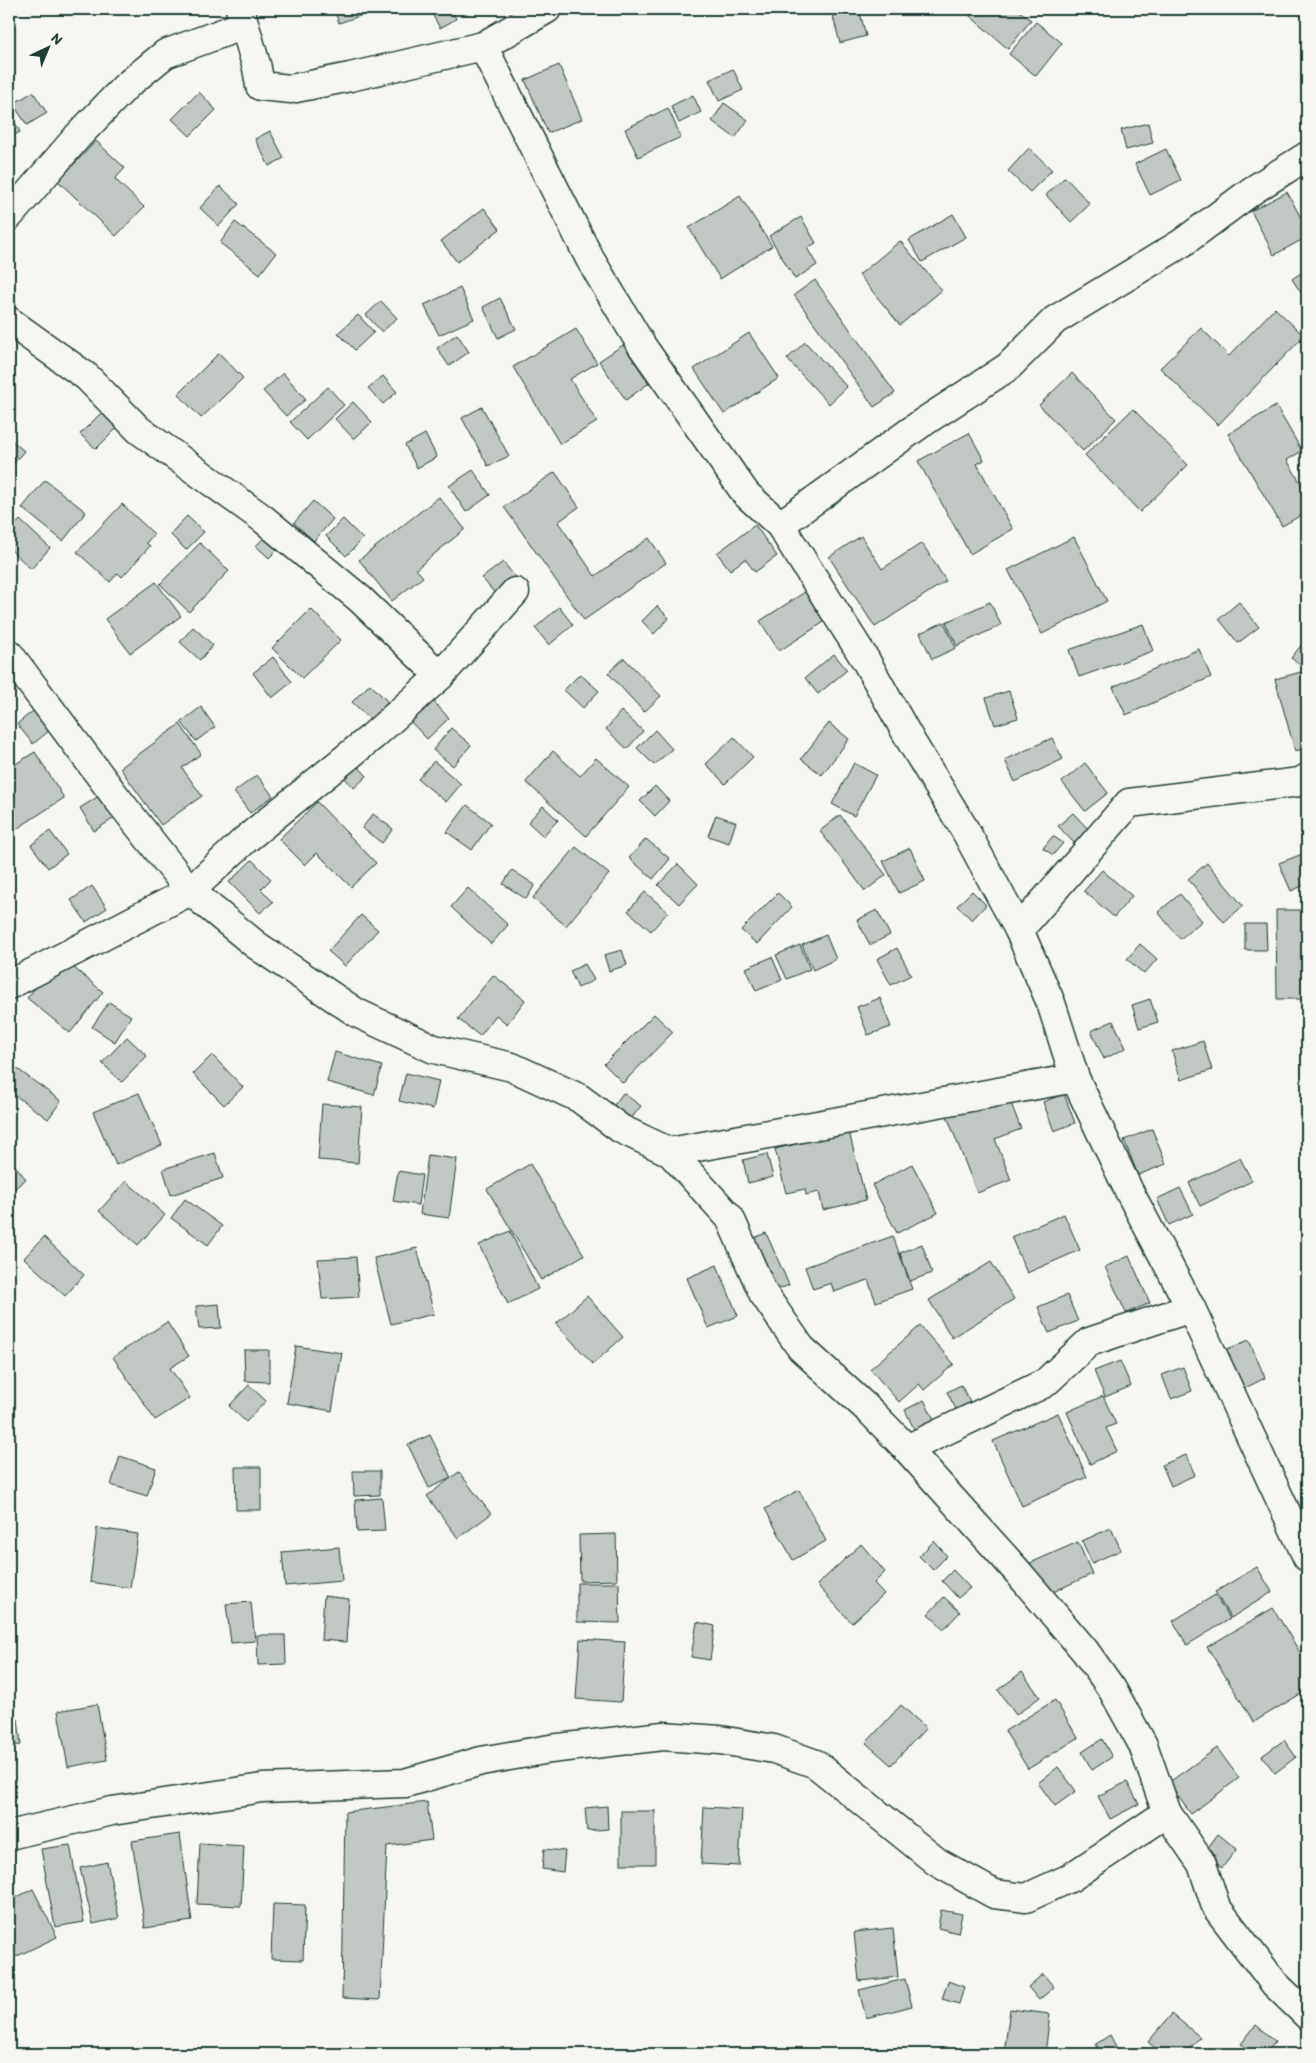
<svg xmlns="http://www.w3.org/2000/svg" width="1316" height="2063" font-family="Itim,sans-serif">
	<rect width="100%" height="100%" fill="#f6f6f2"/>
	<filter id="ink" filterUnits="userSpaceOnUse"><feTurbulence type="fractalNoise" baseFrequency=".02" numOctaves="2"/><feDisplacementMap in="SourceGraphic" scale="10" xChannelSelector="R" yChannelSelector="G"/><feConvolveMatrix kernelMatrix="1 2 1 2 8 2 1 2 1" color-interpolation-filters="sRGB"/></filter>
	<g filter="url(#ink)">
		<!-- building -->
		<g fill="#c1c8c3" stroke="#1f3d34">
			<polygon points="334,9 380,9 339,23"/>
			<polygon points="442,9 451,9 456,19 440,28 432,14"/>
			<polygon points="831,9 859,9 866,36 840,43"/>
			<polygon points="962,9 1017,9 1031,20 1008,49"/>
			<polygon points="1036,22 1062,43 1036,76 1009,54"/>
			<polygon points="559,65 582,119 548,133 525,80"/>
			<polygon points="733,69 743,90 719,101 709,80"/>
			<polygon points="33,92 47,113 27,125 13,104"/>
			<polygon points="199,92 216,110 190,136 172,119"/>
			<polygon points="693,95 701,112 679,123 671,106"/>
			<polygon points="724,103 748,120 735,138 712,121"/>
			<polygon points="668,108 681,137 638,157 625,129"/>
			<polygon points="9,111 20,132 9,138"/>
			<polygon points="1148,123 1153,143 1126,150 1121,130"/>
			<polygon points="270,131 284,158 269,166 255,139"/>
			<polygon points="96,141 125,168 115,179 144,207 116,236 58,181"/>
			<polygon points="1029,148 1052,170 1030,192 1008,171"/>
			<polygon points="1166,149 1181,180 1150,195 1135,164"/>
			<polygon points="1065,177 1090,204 1071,222 1046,195"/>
			<polygon points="220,186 239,204 219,226 200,208"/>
			<polygon points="1287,192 1307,229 1307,237 1274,255 1251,211"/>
			<polygon points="740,196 772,246 720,279 689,228"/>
			<polygon points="484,208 500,229 457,262 441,241"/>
			<polygon points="953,214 966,237 922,262 909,240"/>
			<polygon points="801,217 816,243 807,248 817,265 795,279 769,236"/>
			<polygon points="235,222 276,253 260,274 220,243"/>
			<polygon points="900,241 942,290 900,325 859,275"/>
			<polygon points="1307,269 1307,302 1292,279"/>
			<polygon points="815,280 895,393 874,407 794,295"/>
			<polygon points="460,288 474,319 439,335 424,305"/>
			<polygon points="500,298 516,329 498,338 483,307"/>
			<polygon points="381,301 397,318 382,332 366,315"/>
			<polygon points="1275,308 1304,336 1218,425 1160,368 1201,328 1229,356"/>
			<polygon points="358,315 374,332 355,350 338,333"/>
			<polygon points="576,329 597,363 570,379 597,422 560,444 513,367"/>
			<polygon points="749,333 779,378 724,414 694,369"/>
			<polygon points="457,334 469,352 449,366 437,348"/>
			<polygon points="805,342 847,387 829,404 787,359"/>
			<polygon points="623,345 649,383 626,400 599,361"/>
			<polygon points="219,353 243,378 201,418 178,394"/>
			<polygon points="283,373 306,399 286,416 263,391"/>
			<polygon points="1072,373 1116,419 1083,451 1039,405"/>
			<polygon points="383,376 397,392 383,404 368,388"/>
			<polygon points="328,387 344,405 307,440 290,422"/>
			<polygon points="353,402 372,422 354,439 335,419"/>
			<polygon points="1276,406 1302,451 1287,460 1307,494 1307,512 1282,526 1228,434"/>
			<polygon points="482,407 509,456 488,466 462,418"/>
			<polygon points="1133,409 1188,465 1140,512 1085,455"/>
			<polygon points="102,412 117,428 96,449 80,434"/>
			<polygon points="969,433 984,460 977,464 1013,529 970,554 918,461"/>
			<polygon points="425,434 437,457 417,468 405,445"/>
			<polygon points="9,438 24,451 9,469"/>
			<polygon points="473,470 490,495 466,512 449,486"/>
			<polygon points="555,472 579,507 558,522 595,576 649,538 666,563 584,620 504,507"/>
			<polygon points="45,480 86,512 63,541 22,508"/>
			<polygon points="439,497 465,529 416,569 423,577 392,601 359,560"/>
			<polygon points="313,501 333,519 314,541 294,523"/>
			<polygon points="122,504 154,534 146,543 150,546 122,577 118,573 110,582 77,552"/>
			<polygon points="187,516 204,532 186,550 170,534"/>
			<polygon points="343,519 363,539 346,556 326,536"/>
			<polygon points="20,520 50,548 31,569 9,548 9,532"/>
			<polygon points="755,525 777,556 755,572 745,559 730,570 717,553"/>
			<polygon points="270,531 283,544 269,558 256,546"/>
			<polygon points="861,536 882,569 922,543 946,581 875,627 829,557"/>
			<polygon points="1074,537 1107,601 1042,634 1008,570"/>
			<polygon points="200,543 229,571 189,612 160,584"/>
			<polygon points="503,562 518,580 498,597 482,578"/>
			<polygon points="156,582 181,616 130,653 105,619"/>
			<polygon points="805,592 824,622 779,651 760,621"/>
			<polygon points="990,602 1001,625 957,646 946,622"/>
			<polygon points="1239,602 1259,627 1238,643 1219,619"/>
			<polygon points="657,606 669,618 654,634 642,621"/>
			<polygon points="559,607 573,625 549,645 535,628"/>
			<polygon points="311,609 341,640 302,678 272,648"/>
			<polygon points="944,622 956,648 932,659 920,633"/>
			<polygon points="1143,624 1153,651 1079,677 1069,650"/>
			<polygon points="193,627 213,645 200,660 180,642"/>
			<polygon points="1307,638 1307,670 1291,658"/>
			<polygon points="1199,649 1211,677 1126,715 1113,687"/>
			<polygon points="834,654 847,670 818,694 805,678"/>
			<polygon points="273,657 292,682 272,698 253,673"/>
			<polygon points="624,658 661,696 644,712 608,673"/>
			<polygon points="1301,672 1307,695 1307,748 1295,751 1275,679"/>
			<polygon points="580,674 599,691 583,708 564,690"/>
			<polygon points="370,684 388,702 371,720 352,702"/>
			<polygon points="1009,691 1018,718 995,725 986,698"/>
			<polygon points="433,701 449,718 427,739 410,721"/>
			<polygon points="39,706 55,726 33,744 17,724"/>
			<polygon points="201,707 215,727 196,741 181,722"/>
			<polygon points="621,711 643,731 627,749 606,729"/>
			<polygon points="829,723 849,739 822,775 801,759"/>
			<polygon points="180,724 201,754 182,768 202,796 161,825 120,768"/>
			<polygon points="451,728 471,745 453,766 433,750"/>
			<polygon points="655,730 672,749 654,765 637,748"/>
			<polygon points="734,737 753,757 725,784 706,764"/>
			<polygon points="1052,738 1063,759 1015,782 1005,760"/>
			<polygon points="553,751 580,776 596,758 629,787 586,836 526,782"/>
			<polygon points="35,752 64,798 15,830 9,821 9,768"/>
			<polygon points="434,761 461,784 446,802 418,779"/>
			<polygon points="854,763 876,775 854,816 832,804"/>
			<polygon points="1085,763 1108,793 1085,811 1062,782"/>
			<polygon points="356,764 367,776 354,788 343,776"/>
			<polygon points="257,775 273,796 250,813 234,792"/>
			<polygon points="655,786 669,801 655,816 640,801"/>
			<polygon points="102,794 116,817 94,831 80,808"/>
			<polygon points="317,802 376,863 351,887 317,853 305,865 279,839"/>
			<polygon points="467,805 491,823 472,850 447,832"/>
			<polygon points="543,806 558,820 543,836 528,822"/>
			<polygon points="1073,813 1088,829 1074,843 1058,826"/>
			<polygon points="373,814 393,829 382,843 362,828"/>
			<polygon points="716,815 736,822 729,843 708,836"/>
			<polygon points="840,815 886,875 865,891 820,831"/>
			<polygon points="50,831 67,854 48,868 31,845"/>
			<polygon points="1053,836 1063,843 1053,855 1043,848"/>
			<polygon points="646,839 670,859 653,879 629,858"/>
			<polygon points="576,847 609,874 566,926 533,898"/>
			<polygon points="910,848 925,881 899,893 883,861"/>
			<polygon points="1305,853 1307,859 1307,884 1291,891 1279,863"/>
			<polygon points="252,860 271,879 261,889 273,902 260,913 229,882"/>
			<polygon points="1207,863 1243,906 1224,922 1188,879"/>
			<polygon points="678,864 698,884 679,904 658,885"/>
			<polygon points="512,870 535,885 526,899 503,884"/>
			<polygon points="1102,870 1132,896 1114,917 1084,891"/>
			<polygon points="92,886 107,908 86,922 71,900"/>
			<polygon points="468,888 508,925 491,944 451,907"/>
			<polygon points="972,891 986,905 972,920 957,906"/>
			<polygon points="645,892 668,912 651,931 628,911"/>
			<polygon points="778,893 792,907 757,944 741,930"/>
			<polygon points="1180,894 1202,921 1180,939 1158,912"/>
			<polygon points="877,910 890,935 870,945 857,920"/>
			<polygon points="1276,910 1302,910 1304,999 1277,999"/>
			<polygon points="361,915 378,930 345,966 328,951"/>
			<polygon points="1245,924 1266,924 1267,950 1245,950"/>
			<polygon points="826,935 836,959 813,970 802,945"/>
			<polygon points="1140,944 1157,959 1144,974 1127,959"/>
			<polygon points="800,945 810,969 787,979 776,955"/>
			<polygon points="897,948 911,975 891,985 877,959"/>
			<polygon points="622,950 627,965 609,971 604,955"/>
			<polygon points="61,957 103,992 70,1033 27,998"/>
			<polygon points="772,957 782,980 756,991 746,968"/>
			<polygon points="585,964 594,980 578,988 570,971"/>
			<polygon points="493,975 525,1000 507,1024 496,1015 480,1036 458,1019"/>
			<polygon points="880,998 891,1027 868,1035 857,1007"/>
			<polygon points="1150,999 1158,1022 1139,1028 1132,1005"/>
			<polygon points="109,1002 131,1016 115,1042 92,1027"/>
			<polygon points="654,1014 673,1032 623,1083 604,1064"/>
			<polygon points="1113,1021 1126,1048 1104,1059 1091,1031"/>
			<polygon points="127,1037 147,1056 122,1082 102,1063"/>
			<polygon points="1203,1041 1212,1070 1181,1080 1172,1051"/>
			<polygon points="335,1052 382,1066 374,1095 327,1082"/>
			<polygon points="212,1055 243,1087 224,1105 193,1074"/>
			<polygon points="12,1065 61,1101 48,1119 9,1091 9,1069"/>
			<polygon points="406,1073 439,1081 433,1109 399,1101"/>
			<polygon points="139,1093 162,1145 116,1165 93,1112"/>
			<polygon points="623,1093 641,1106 626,1125 609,1112"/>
			<polygon points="1007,1093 1021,1129 995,1139 1011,1180 977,1193 947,1116"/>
			<polygon points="1064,1094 1075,1123 1054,1131 1043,1102"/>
			<polygon points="322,1104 362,1107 358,1163 318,1160"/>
			<polygon points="1152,1129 1166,1164 1138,1175 1124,1140"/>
			<polygon points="849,1132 866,1200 823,1210 819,1192 806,1195 805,1189 786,1193 775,1149"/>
			<polygon points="215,1153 223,1178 171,1195 163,1169"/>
			<polygon points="767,1154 773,1177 748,1183 743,1160"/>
			<polygon points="428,1155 457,1159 449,1218 420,1214"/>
			<polygon points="9,1158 26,1179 9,1193"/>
			<polygon points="1240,1158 1252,1181 1200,1206 1189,1183"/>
			<polygon points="530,1164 584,1255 541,1280 487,1189"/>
			<polygon points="912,1164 938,1213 897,1233 872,1185"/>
			<polygon points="398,1171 422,1175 418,1205 393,1201"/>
			<polygon points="126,1181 165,1215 138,1245 99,1211"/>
			<polygon points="1180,1188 1193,1214 1169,1225 1157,1199"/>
			<polygon points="185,1199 222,1226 208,1245 171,1218"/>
			<polygon points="1064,1214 1080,1250 1027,1273 1011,1237"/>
			<polygon points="510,1231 538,1289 508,1304 479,1245"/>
			<polygon points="766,1233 789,1285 768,1294 744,1242"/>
			<polygon points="893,1236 912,1289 876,1302 868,1280 834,1292 831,1283 813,1289 805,1267"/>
			<polygon points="44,1237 84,1275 65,1296 24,1258"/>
			<polygon points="922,1244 932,1273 910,1281 900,1253"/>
			<polygon points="417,1248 434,1314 391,1324 374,1258"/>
			<polygon points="1129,1256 1150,1303 1126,1313 1105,1267"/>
			<polygon points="356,1257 359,1297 322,1299 318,1259"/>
			<polygon points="991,1262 1014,1299 952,1338 929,1300"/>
			<polygon points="717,1265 738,1316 708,1328 687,1278"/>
			<polygon points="1067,1295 1078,1321 1049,1333 1038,1307"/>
			<polygon points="587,1296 623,1337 593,1364 556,1324"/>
			<polygon points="219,1304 221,1328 199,1329 196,1306"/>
			<polygon points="167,1322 189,1356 170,1368 190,1398 155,1420 113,1357"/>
			<polygon points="920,1326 954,1364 924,1390 919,1384 899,1402 870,1369"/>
			<polygon points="1249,1340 1265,1378 1243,1389 1225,1350"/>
			<polygon points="296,1346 342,1353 332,1411 287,1403"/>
			<polygon points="244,1350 269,1350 269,1382 245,1381"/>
			<polygon points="1120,1361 1131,1386 1105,1397 1094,1371"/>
			<polygon points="1183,1367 1192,1391 1171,1399 1162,1375"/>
			<polygon points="249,1385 266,1401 246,1422 229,1406"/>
			<polygon points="961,1385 973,1408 959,1415 947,1392"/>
			<polygon points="1103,1396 1116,1424 1106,1428 1117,1451 1090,1464 1067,1412"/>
			<polygon points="924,1400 935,1421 915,1431 905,1410"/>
			<polygon points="1058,1413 1087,1477 1022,1506 993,1441"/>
			<polygon points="430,1435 451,1478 429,1488 408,1445"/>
			<polygon points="1186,1455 1195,1475 1171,1486 1162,1465"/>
			<polygon points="120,1456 156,1468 147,1496 111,1485"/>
			<polygon points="235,1467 261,1467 261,1510 236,1510"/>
			<polygon points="353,1471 380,1471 380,1495 354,1496"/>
			<polygon points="459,1472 491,1514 458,1538 427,1496"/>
			<polygon points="799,1490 826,1541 793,1560 765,1509"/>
			<polygon points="1307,1493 1307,1530 1299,1528"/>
			<polygon points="382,1498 385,1531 357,1532 355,1500"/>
			<polygon points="97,1528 138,1534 130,1588 90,1582"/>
			<polygon points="1111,1528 1121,1550 1092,1563 1082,1541"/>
			<polygon points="616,1534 617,1580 580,1581 579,1535"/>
			<polygon points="934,1541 947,1556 933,1570 919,1556"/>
			<polygon points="1078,1542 1092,1574 1042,1597 1028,1564"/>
			<polygon points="861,1544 885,1572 874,1583 884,1594 852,1623 817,1585"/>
			<polygon points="339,1547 342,1581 285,1586 282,1552"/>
			<polygon points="1257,1567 1272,1592 1231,1618 1215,1592"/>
			<polygon points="953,1570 970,1588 958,1598 942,1581"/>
			<polygon points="577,1583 619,1583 620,1623 577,1622"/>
			<polygon points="1215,1595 1230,1619 1187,1645 1173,1621"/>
			<polygon points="324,1596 349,1599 346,1642 321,1640"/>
			<polygon points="944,1597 960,1612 944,1629 928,1614"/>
			<polygon points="251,1602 255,1641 231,1643 226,1604"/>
			<polygon points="1273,1608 1307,1664 1307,1690 1254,1722 1207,1647"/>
			<polygon points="697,1622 715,1626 710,1660 691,1657"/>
			<polygon points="257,1635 285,1635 286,1664 258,1665"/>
			<polygon points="580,1639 625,1642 621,1702 576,1699"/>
			<polygon points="1022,1672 1040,1697 1016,1715 998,1690"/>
			<polygon points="1055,1700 1078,1738 1028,1769 1005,1731"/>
			<polygon points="97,1704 107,1760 68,1767 58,1711"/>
			<polygon points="901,1705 926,1728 891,1765 866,1743"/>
			<polygon points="18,1719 21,1745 9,1746 9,1720"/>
			<polygon points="1102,1739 1112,1757 1092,1770 1082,1752"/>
			<polygon points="1284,1740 1296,1757 1275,1773 1262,1756"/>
			<polygon points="1217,1748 1239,1778 1191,1814 1168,1783"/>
			<polygon points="1058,1767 1076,1791 1055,1806 1038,1783"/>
			<polygon points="1127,1782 1139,1804 1110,1819 1098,1796"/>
			<polygon points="427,1802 432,1840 387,1846 380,2000 342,1998 345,1812"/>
			<polygon points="607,1806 608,1829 587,1831 585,1808"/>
			<polygon points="704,1807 742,1809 739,1866 701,1864"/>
			<rect x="621" y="1811" width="34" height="53"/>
			<polygon points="180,1834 192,1921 145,1928 132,1841"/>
			<polygon points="1218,1834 1237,1849 1222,1868 1204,1853"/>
			<polygon points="200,1843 244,1846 241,1906 197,1904"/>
			<polygon points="70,1845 84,1922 55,1927 41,1849"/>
			<polygon points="544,1849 565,1851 563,1872 542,1869"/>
			<polygon points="107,1862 119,1918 93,1924 80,1868"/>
			<polygon points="33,1889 57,1937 9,1960 9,1901"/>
			<polygon points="273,1904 305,1905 303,1960 271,1959"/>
			<polygon points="941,1910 962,1914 958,1933 938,1928"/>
			<polygon points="893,1928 898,1977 859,1981 854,1932"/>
			<polygon points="1043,1974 1054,1987 1039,2000 1028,1987"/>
			<polygon points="905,1979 912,2006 866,2018 859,1990"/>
			<polygon points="948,1981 964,1987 959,2004 942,1999"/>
			<polygon points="1010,2009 1050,2014 1045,2054 1004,2054"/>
			<polygon points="1172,2014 1200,2037 1185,2054 1162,2054 1148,2042"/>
			<polygon points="1256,2025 1275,2041 1265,2054 1256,2054 1241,2044"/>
			<polygon points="1110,2035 1120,2054 1101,2054 1096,2044"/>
		</g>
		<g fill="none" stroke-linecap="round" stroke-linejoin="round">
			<defs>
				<g id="minor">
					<polyline points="240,9 257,68 260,86 291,89 350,77 483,46 547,9"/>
					<polyline points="483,46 590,259 642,346 746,494 780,525 865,659 912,743 965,830 1019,930 1051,1003 1075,1078 1129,1191 1191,1308 1307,1557"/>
					<polyline points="9,216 78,136 126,86 165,54 244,25"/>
					<polyline points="9,321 87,377 139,430 262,518 360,599 440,676"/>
					<polyline points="780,525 922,423 1008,367 1055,320 1182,243 1253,190 1307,156"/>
					<polyline points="9,654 116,797 190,891 256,945 357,1013 434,1049 512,1067 579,1098 621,1129 670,1152 730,1218 763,1293 801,1348 871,1412 907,1449 1045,1383 1089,1342 1191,1308"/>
					<polyline points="1019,930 1129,803 1300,782 1307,778"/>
					<polyline points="9,985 190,891 245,840 373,736 440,676 515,592"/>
					<polyline points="670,1152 1075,1078"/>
					<polyline points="907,1449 1017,1571 1085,1651 1112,1689 1143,1745 1167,1813 1202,1864 1216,1907 1275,1984 1307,2015"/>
					<polyline points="9,1835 112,1811 262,1788 405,1783 481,1761 550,1749 663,1736 720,1740 774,1749 816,1764 937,1862 994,1894 1026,1898 1070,1878 1167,1813"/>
				</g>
			</defs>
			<!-- minor casing -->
			<use href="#minor" stroke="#1f3d34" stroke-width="31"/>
			<!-- minor -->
			<use href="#minor" stroke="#f6f6f2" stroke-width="28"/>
		</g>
	</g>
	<!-- margin -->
	<rect width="1316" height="2063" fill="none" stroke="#f6f6f2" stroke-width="30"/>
	<rect x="15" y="15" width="1286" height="2033" fill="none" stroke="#1f3d34" stroke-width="2" filter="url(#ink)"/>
	<!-- north arrow -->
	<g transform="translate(48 48) rotate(44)" stroke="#f6f6f2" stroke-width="4" paint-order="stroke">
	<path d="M0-4L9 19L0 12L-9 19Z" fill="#1f3d34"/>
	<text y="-8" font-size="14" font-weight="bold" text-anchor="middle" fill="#1f3d34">N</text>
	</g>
</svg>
